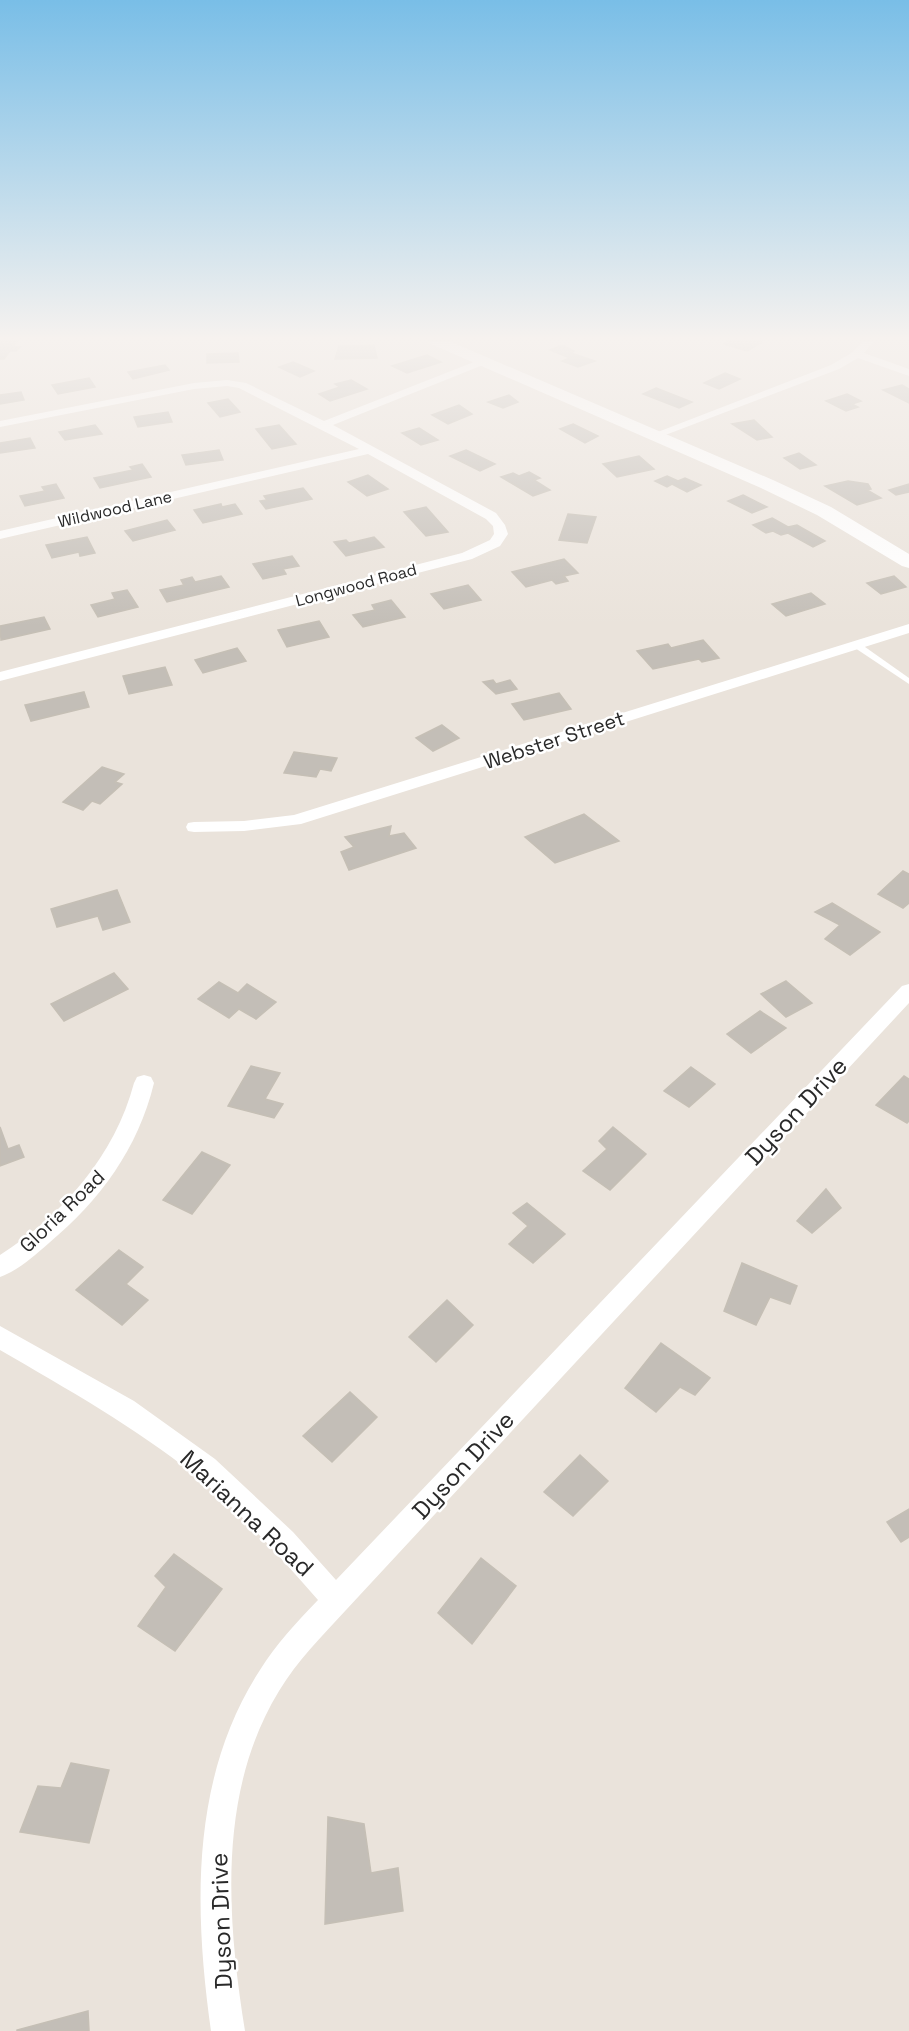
<svg xmlns="http://www.w3.org/2000/svg" width="909" height="2031" font-family="'Space Grotesk',sans-serif">
	<rect width="100%" height="100%" fill="#eae3db"/>
	<!-- building -->
	<g fill="#c3beb7" stroke="#c5bfb5" stroke-width="1.5">
		<polygon points="17,341 13,347 20,347 16,351 10,351 4,359 0,359 0,341"/>
		<polygon points="728,341 758,341 762,342 747,351 724,344"/>
		<polygon points="374,345 377,358 335,359 339,346"/>
		<polygon points="562,345 574,351 571,353 595,361 578,367 562,361 570,358 550,350"/>
		<polygon points="238,353 239,362 207,363 207,354"/>
		<polygon points="427,355 441,362 407,373 392,366"/>
		<polygon points="293,362 314,371 300,377 279,367"/>
		<polygon points="165,365 169,370 133,379 128,372"/>
		<polygon points="725,373 740,379 719,389 704,383"/>
		<polygon points="89,378 95,387 58,394 52,385"/>
		<polygon points="351,380 367,389 330,401 319,394 340,387 335,384"/>
		<polygon points="902,385 909,389 909,403 883,390"/>
		<polygon points="656,388 692,402 679,408 643,394"/>
		<polygon points="21,392 24,400 0,404 0,395"/>
		<polygon points="847,394 861,401 852,404 858,407 846,411 826,401"/>
		<polygon points="509,395 518,402 503,408 488,402"/>
		<polygon points="228,399 240,412 220,417 208,403"/>
		<polygon points="459,405 472,414 448,424 432,415"/>
		<polygon points="168,412 172,422 138,427 134,417"/>
		<polygon points="754,420 772,437 757,440 732,424"/>
		<polygon points="573,424 598,436 585,443 560,429"/>
		<polygon points="95,425 102,434 65,440 59,432"/>
		<polygon points="279,425 296,444 272,449 256,429"/>
		<polygon points="419,428 438,440 421,445 402,433"/>
		<polygon points="30,438 35,448 0,453 0,443"/>
		<polygon points="219,450 223,460 186,465 182,455"/>
		<polygon points="466,450 495,464 480,471 450,456"/>
		<polygon points="799,453 816,465 800,469 784,458"/>
		<polygon points="639,456 654,469 617,477 603,464"/>
		<polygon points="142,464 151,477 100,488 94,478 133,470 130,467"/>
		<polygon points="529,472 540,478 534,480 550,490 533,496 501,477 513,473 519,476"/>
		<polygon points="368,475 388,489 367,496 348,482"/>
		<polygon points="667,476 678,481 685,478 701,485 687,492 672,484 667,487 655,481"/>
		<polygon points="848,481 868,484 871,489 867,490 881,498 857,505 825,486"/>
		<polygon points="56,484 64,498 25,506 20,496 45,491 42,487"/>
		<polygon points="909,484 909,492 896,495 889,490"/>
		<polygon points="303,488 312,499 266,509 260,501 267,500 264,496"/>
		<polygon points="743,495 767,507 752,513 728,501"/>
		<polygon points="221,504 222,507 235,504 242,514 203,523 194,510"/>
		<polygon points="426,507 448,532 426,536 404,512"/>
		<polygon points="568,514 596,517 587,543 559,540"/>
		<polygon points="772,518 788,527 797,525 825,541 813,547 788,533 781,535 773,531 766,533 753,525"/>
		<polygon points="167,520 175,530 133,541 125,531"/>
		<polygon points="87,537 95,553 80,556 79,552 52,558 46,545"/>
		<polygon points="374,537 384,547 346,556 334,542 346,540 349,543"/>
		<polygon points="292,556 299,566 283,569 286,574 263,579 253,564"/>
		<polygon points="564,559 578,573 564,576 568,581 556,584 552,580 526,587 512,572"/>
		<polygon points="221,576 229,587 167,602 160,590 184,585 181,580 192,577 195,582"/>
		<polygon points="894,576 906,587 881,594 867,583"/>
		<polygon points="468,585 481,600 444,609 431,594"/>
		<polygon points="127,590 138,607 98,617 91,605 115,599 112,593"/>
		<polygon points="811,593 825,604 786,616 772,604"/>
		<polygon points="391,600 405,617 363,627 353,615 375,610 372,605"/>
		<polygon points="44,617 50,629 1,640 0,626"/>
		<polygon points="319,621 329,637 287,647 278,630"/>
		<polygon points="703,640 719,658 702,662 699,659 653,669 637,651 668,644 671,648"/>
		<polygon points="237,648 246,661 203,673 195,660"/>
		<polygon points="165,667 172,685 129,694 123,676"/>
		<polygon points="493,680 496,684 510,680 517,689 496,694 483,682"/>
		<polygon points="84,692 89,707 31,721 25,705"/>
		<polygon points="559,693 571,709 524,720 512,704"/>
		<polygon points="442,725 459,738 433,751 416,738"/>
		<polygon points="294,752 337,758 331,771 320,769 316,777 284,773"/>
		<polygon points="102,767 124,774 115,782 122,784 100,804 92,801 83,810 63,802"/>
		<polygon points="584,814 619,841 555,863 525,837"/>
		<polygon points="391,826 389,836 404,833 416,848 349,870 341,852 354,847 345,837"/>
		<polygon points="903,871 909,874 909,903 903,908 878,894"/>
		<polygon points="117,890 130,922 103,930 98,916 57,927 51,909"/>
		<polygon points="832,903 880,932 850,955 825,939 840,925 815,912"/>
		<polygon points="114,973 128,989 64,1021 51,1004"/>
		<polygon points="786,981 812,1003 786,1017 761,994"/>
		<polygon points="219,982 238,993 247,984 276,1002 256,1019 239,1009 229,1018 198,999"/>
		<polygon points="760,1011 786,1028 751,1053 727,1034"/>
		<polygon points="251,1066 280,1073 265,1099 283,1104 274,1118 228,1106"/>
		<polygon points="691,1067 715,1084 689,1107 664,1091"/>
		<polygon points="904,1076 909,1079 909,1121 907,1123 876,1105"/>
		<polygon points="0,1127 8,1149 19,1145 24,1157 0,1166"/>
		<polygon points="613,1127 646,1154 610,1190 583,1171 607,1149 599,1141"/>
		<polygon points="202,1152 230,1165 192,1214 163,1200"/>
		<polygon points="826,1189 841,1208 812,1233 797,1221"/>
		<polygon points="527,1203 565,1234 533,1263 509,1244 528,1226 513,1213"/>
		<polygon points="119,1250 143,1267 126,1284 148,1300 122,1325 76,1290"/>
		<polygon points="742,1263 797,1286 790,1304 770,1297 756,1325 724,1311"/>
		<polygon points="447,1300 473,1325 436,1362 409,1337"/>
		<polygon points="661,1343 710,1378 695,1395 680,1387 656,1412 625,1388"/>
		<polygon points="350,1392 377,1417 332,1462 303,1436"/>
		<polygon points="580,1455 608,1481 573,1516 544,1492"/>
		<polygon points="909,1509 909,1537 901,1542 887,1522"/>
		<polygon points="174,1554 222,1589 175,1651 138,1626 166,1587 155,1576"/>
		<polygon points="481,1558 516,1586 472,1644 438,1613"/>
		<polygon points="71,1763 109,1770 89,1843 20,1832 38,1786 61,1788"/>
		<polygon points="328,1817 364,1824 371,1873 398,1868 403,1911 325,1924"/>
		<polygon points="88,2011 89,2031 17,2031 17,2030"/>
	</g>
	<g fill="none" stroke-linecap="round" stroke-linejoin="round">
		<!-- lane -->
		<polygon fill="#fff" fill-rule="evenodd" points="852,642 858,642 909,678 909,684 852,646"/>
		<!-- street -->
		<g fill="#fff" fill-rule="evenodd">
			<polygon points="863,341 874,341 864,353 909,369 909,376 858,358 839,369 660,437 656,439 650,435 831,365 853,352"/>
			<polygon points="484,358 488,359 488,363 333,425 496,513 505,525 508,534 500,546 472,559 0,681 0,672 462,553 490,540 494,534 493,526 486,519 368,454 0,539 0,531 359,449 239,388 227,386 194,389 0,427 0,421 194,383 227,380 246,383 324,421"/>
			<polygon points="909,624 909,633 301,824 244,831 194,832 188,831 186,827 188,823 194,822 244,821 294,815"/>
			<path d="M909,984V1003L346,1610C322,1636 297,1661 279,1691C217,1792 227,1919 245,2031H211C194,1909 190,1778 260,1670C276,1644 297,1622 318,1600C280,1557 241,1512 196,1476C135,1427 67,1389 0,1350V1326L134,1401L215,1459L293,1532L336,1580L902,986Z"/>
			<path d="M144,1075L151,1077L154,1083C138,1149 100,1200 49,1243C34,1256 19,1270 0,1277V1255C63,1215 115,1155 134,1083L137,1077Z"/>
		</g>
		<!-- secondary -->
		<polygon fill="#fff" fill-rule="evenodd" points="428,341 449,341 773,480 831,507 909,554 909,568 902,566 817,515 761,488 431,344"/>
	</g>
	<!-- sky -->
	<linearGradient id="sky" x2="0" y2="1"><stop stop-color="#79bee7"/><stop offset="0.54" stop-color="#f6f2ef"/><stop offset="1" stop-color="#f6f2ef" stop-opacity="0"/></linearGradient>
	<rect width="909" height="626" fill="url(#sky)"/>
	<g text-anchor="middle" dominant-baseline="central" stroke-width="5" stroke-linejoin="round" paint-order="stroke">
		<!-- far-street labels -->
		<g font-size="16" fill="#292929" stroke="#fff">
			<text transform="translate(115 509) rotate(-13)">Wildwood Lane</text>
			<text transform="translate(356 585) rotate(-15)">Longwood Road</text>
		</g>
		<!-- street labels -->
		<g font-size="20" fill="#292929" stroke="#fff">
			<text transform="translate(554 740) rotate(-18)">Webster Street</text>
			<text transform="translate(62 1211) rotate(-44)">Gloria Road</text>
		</g>
		<!-- near-street labels -->
		<g font-size="24" fill="#292929" stroke="#fff">
			<text transform="translate(796 1111) rotate(-47)">Dyson Drive</text>
			<text transform="translate(463 1465) rotate(-47)">Dyson Drive</text>
			<text transform="translate(247 1513) rotate(43)">Marianna Road</text>
			<text transform="translate(221 1921) rotate(-92)">Dyson Drive</text>
		</g>
	</g>
</svg>
